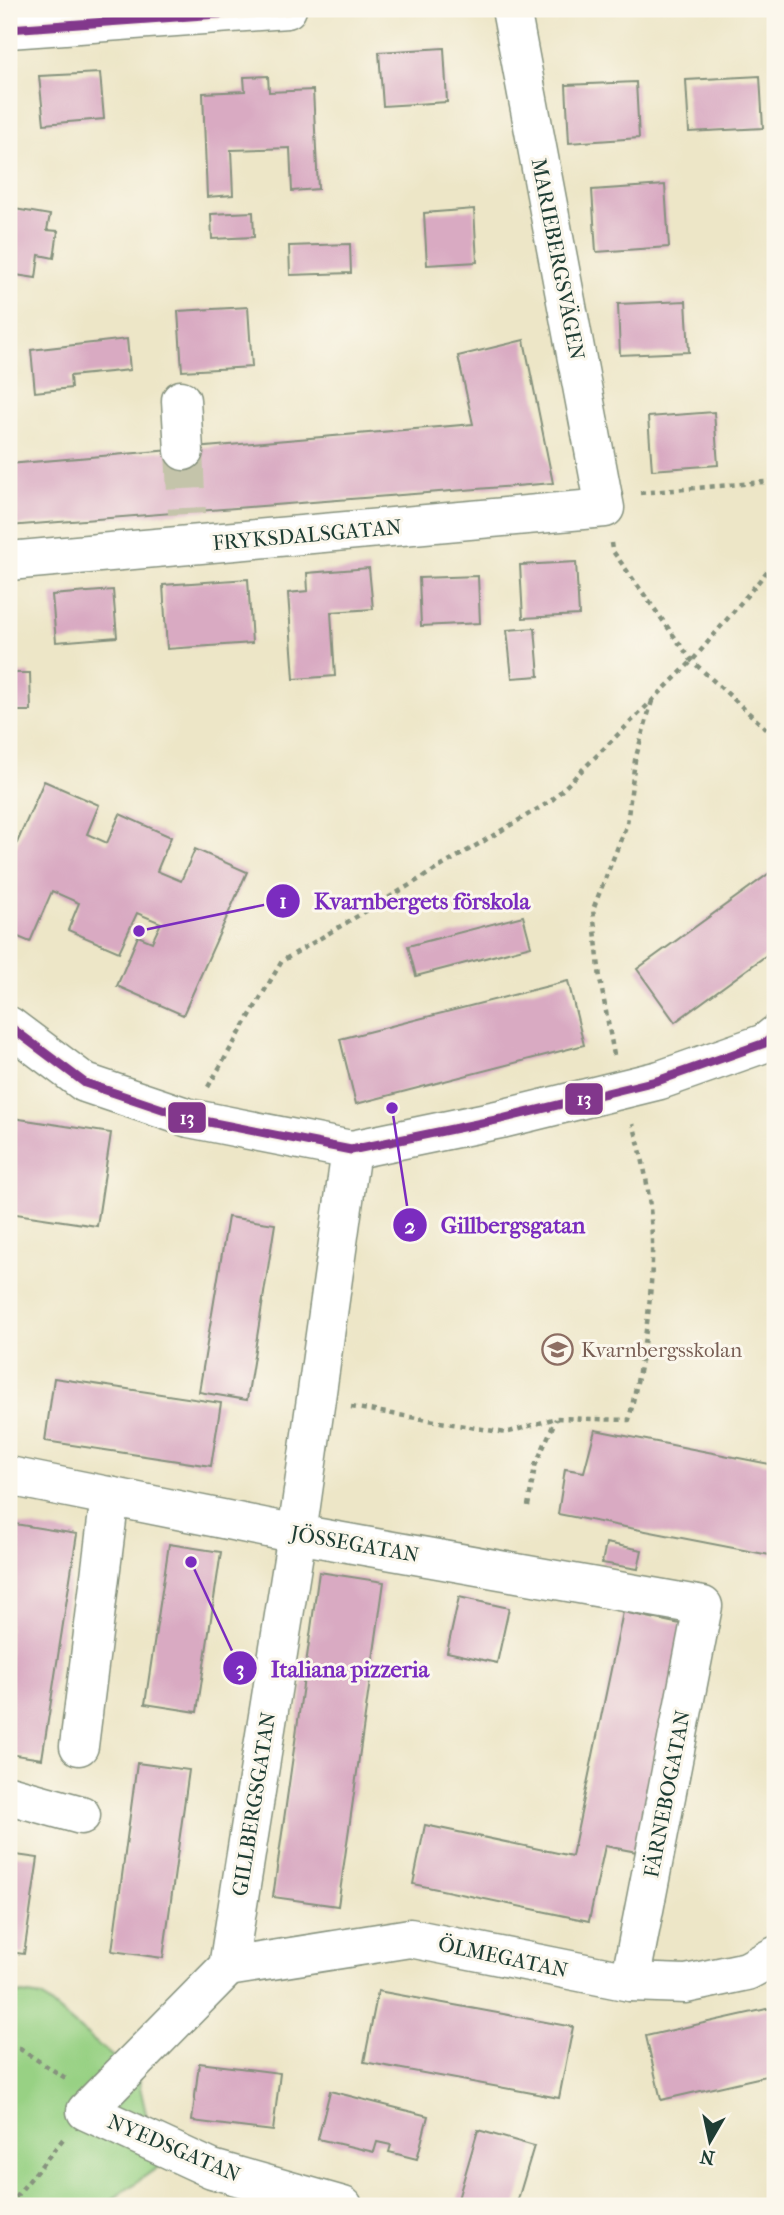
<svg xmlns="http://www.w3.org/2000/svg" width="784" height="2215" font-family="'IM FELL French Canon',serif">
	<rect width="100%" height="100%" fill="#fbf7ec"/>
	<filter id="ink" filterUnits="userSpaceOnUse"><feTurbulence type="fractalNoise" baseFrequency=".0143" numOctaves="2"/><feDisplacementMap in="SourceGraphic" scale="14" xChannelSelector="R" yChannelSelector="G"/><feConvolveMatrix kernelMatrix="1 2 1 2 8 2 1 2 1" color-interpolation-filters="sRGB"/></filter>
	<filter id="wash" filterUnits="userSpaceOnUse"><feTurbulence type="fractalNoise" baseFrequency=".00686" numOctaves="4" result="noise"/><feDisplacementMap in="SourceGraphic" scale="28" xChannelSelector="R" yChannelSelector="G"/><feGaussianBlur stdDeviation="1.57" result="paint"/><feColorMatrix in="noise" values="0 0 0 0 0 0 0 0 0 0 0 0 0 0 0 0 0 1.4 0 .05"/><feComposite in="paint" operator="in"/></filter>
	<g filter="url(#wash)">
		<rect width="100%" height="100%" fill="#ede6c7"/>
		<!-- green -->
		<polygon fill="#98d184" stroke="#5c875c" stroke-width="2" points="9,1992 42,1997 138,2078 158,2167 103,2206 9,2206"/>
		<g id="blocks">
			<!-- building -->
			<g fill="#d9aac2">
				<polygon points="444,48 447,102 383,106 379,52"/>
				<polygon points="100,73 104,119 44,124 39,76"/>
				<polygon points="268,76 269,92 313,90 318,189 292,191 290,148 231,150 233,195 207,197 203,93 245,91 244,77"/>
				<polygon points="760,76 763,128 689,132 686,80"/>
				<polygon points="636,82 639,138 569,143 566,85"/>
				<polygon points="665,185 669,247 596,252 592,190"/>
				<polygon points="9,208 50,215 47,230 58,231 54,258 39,255 36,278 9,274"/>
				<polygon points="474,209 477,262 427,265 424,213"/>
				<polygon points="253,212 254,237 212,239 211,214"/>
				<polygon points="350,244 351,273 290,275 289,246"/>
				<polygon points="686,301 689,352 620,355 618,304"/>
				<polygon points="248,307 252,367 182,371 178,311"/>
				<polygon points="127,339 130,370 70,376 71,388 35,392 31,350"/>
				<polygon points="524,340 553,483 9,526 9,464 473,424 458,356"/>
				<polygon points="714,412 718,465 652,470 648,417"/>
				<polygon points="576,562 579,615 523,618 520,565"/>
				<polygon points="369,568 373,609 331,612 335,676 294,679 288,593 308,591 307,573"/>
				<polygon points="478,576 480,623 421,626 419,578"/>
				<polygon points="248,579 252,643 167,649 163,585"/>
				<polygon points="113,590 117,637 56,642 52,595"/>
				<polygon points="535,628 539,676 512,678 507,630"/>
				<polygon points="9,673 30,673 31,711 9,711"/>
				<polygon points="44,781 99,805 87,834 107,843 120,814 171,837 157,871 181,881 195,849 247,872 183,1015 117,986 138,936 152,942 161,923 137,913 119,952 68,930 79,903 52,891 30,942 9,933 9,861"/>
				<polygon points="775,869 775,949 675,1022 637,969"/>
				<polygon points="523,916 531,946 416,976 408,946"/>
				<polygon points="568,981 584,1045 356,1104 340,1039"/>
				<polygon points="13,1118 111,1133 97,1226 9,1213 9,1148"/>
				<polygon points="228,1217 275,1224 247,1400 199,1392"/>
				<polygon points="54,1378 221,1403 211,1466 45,1441"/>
				<polygon points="595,1430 775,1465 775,1556 558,1514 565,1469 584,1472"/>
				<polygon points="15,1524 77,1534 42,1759 9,1754 9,1566"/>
				<polygon points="606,1543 642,1550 638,1569 602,1563"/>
				<polygon points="169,1544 221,1552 197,1712 145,1704"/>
				<polygon points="319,1572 384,1582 338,1906 273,1897"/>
				<polygon points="459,1597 509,1608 497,1663 447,1652"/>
				<polygon points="623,1612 685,1625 637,1852 605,1846 589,1921 413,1884 425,1825 572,1856"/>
				<polygon points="137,1763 189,1770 163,1958 112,1951"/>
				<polygon points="9,1854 38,1858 24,1954 9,1952"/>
				<polygon points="378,1991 573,2027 559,2098 364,2062"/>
				<polygon points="775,2007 775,2074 661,2100 646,2036"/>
				<polygon points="199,2063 280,2073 273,2131 192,2121"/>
				<polygon points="330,2091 428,2116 417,2159 389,2152 391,2145 377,2142 374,2152 318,2139"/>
				<polygon points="478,2130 534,2146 516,2206 479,2206 458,2199"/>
			</g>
		</g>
	</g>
	<g filter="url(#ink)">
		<use href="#blocks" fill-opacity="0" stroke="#86927e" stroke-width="2"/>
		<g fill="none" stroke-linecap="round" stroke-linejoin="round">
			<!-- minor-tunnel -->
			<polyline stroke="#c4c4aa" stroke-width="38" stroke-dasharray="38 19" stroke-linecap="butt" points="184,451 187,514"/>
			<defs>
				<g id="minor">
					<polyline points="9,29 287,9"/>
					<polyline points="181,400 184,451"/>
					<polyline points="9,561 605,508 511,9"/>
					<polyline points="9,1026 85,1083 189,1118 351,1150 501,1119 660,1080 765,1043 775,1035"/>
					<polyline points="9,1476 297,1534 703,1606 630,1982"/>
					<polyline points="79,1746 110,1496"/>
					<polyline points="9,1795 81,1815"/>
					<polyline points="228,1967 410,1938 630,1982 686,1984 747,1971 775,1956"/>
					<polyline points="343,2206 212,2169 86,2111 228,1967 297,1534 351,1150"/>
				</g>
			</defs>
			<!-- minor casing -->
			<use href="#minor" stroke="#86927e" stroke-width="41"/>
			<!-- path -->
			<g stroke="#86927e" stroke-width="4.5" stroke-dasharray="5 5" stroke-linecap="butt">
				<polyline points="640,493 775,481"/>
				<polyline points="611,543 612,550 692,661 775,737"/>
				<polyline points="614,1055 600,979 593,909 627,824 635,760 652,701"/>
				<polyline points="208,1087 282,961 551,801 692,661 775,562"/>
				<path d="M351,1407L506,1433L556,1418L629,1420C652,1316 665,1228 633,1124"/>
				<polyline points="528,1506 535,1466 556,1419"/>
				<polyline points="9,2047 20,2049 67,2079"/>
				<polyline points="9,2205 64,2138"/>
			</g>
			<!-- minor -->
			<use href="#minor" stroke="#fff" stroke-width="38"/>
			<defs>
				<g id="bus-1">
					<polyline points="9,29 287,9"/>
					<polyline points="9,1026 85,1083 189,1118 351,1150 501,1119 660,1080 765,1043 775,1035"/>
				</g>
			</defs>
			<!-- bus-1 casing -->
			<use href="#bus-1" stroke="#fbf7ec" stroke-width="14"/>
			<!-- bus-1 -->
			<use href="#bus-1" stroke="#82378c" stroke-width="9"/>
		</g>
	</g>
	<!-- icons -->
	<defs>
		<symbol id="school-ring" viewBox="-11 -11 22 22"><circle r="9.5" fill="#fbf7ec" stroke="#8d6e63" stroke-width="1.5"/><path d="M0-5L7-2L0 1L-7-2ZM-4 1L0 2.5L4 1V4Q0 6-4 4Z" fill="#8d6e63"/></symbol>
	</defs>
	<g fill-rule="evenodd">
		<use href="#school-ring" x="540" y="1332" width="35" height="35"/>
	</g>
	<g text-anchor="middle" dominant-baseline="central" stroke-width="6" stroke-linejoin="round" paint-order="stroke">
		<!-- street labels -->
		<g font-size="21" fill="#1f3d34" stroke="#fbf7ec">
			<text transform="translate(558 259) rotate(79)">MARIEBERGSVÄGEN</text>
			<text transform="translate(307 535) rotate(-5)">FRYKSDALSGATAN</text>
			<text transform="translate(355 1544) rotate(10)">JÖSSEGATAN</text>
			<text transform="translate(667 1794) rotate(-79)">FÄRNEBOGATAN</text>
			<text transform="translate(254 1804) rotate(-81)">GILLBERGSGATAN</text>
			<text transform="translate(503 1957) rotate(12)">ÖLMEGATAN</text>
			<text transform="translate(174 2148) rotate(23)">NYEDSGATAN</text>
		</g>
		<!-- education labels -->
		<g font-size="21" fill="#785e54" stroke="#fbf7ec" text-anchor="start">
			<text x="581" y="1350">Kvarnbergsskolan</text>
		</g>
	</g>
	<!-- callouts -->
	<path fill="none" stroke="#7b2cbf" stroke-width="2.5" d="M139 931L283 901M392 1108L410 1225M191 1562L240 1668"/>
	<g fill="#7b2cbf" stroke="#fbf7ec" stroke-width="2.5">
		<circle cx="139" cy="931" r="7"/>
		<circle cx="392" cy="1108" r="7"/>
		<circle cx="191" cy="1562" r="7"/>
		<circle cx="283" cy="901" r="18"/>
		<circle cx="410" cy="1225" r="18"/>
		<circle cx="240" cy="1668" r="18"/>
	</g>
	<g font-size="21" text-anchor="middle" font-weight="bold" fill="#fff">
		<text x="283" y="908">1</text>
		<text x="410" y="1233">2</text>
		<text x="240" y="1676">3</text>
	</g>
	<g font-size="23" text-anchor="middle" font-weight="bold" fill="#7b2cbf" stroke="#fbf7ec" stroke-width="6" stroke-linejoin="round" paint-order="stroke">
		<text x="422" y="909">Kvarnbergets förskola</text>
		<text x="513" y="1233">Gillbergsgatan</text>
		<text x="350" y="1677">Italiana pizzeria</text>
	</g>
	<g stroke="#fbf7ec" stroke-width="2.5">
		<rect x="564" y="1082" width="40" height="34" rx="7" fill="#82378c"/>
		<rect x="167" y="1101" width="40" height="33" rx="7" fill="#82378c"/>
	</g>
	<g font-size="19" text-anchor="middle" font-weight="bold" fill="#fff">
		<text x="584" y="1105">13</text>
		<text x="187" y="1124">13</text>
	</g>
	<!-- margin -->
	<rect width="784" height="2215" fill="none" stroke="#fbf7ec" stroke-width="35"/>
	<!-- north arrow -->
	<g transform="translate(710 2141) rotate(189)" stroke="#fbf7ec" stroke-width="5" paint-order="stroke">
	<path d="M0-5L12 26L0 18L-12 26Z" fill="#1f3d34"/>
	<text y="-10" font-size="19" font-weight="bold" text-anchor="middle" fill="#1f3d34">N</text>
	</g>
</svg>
